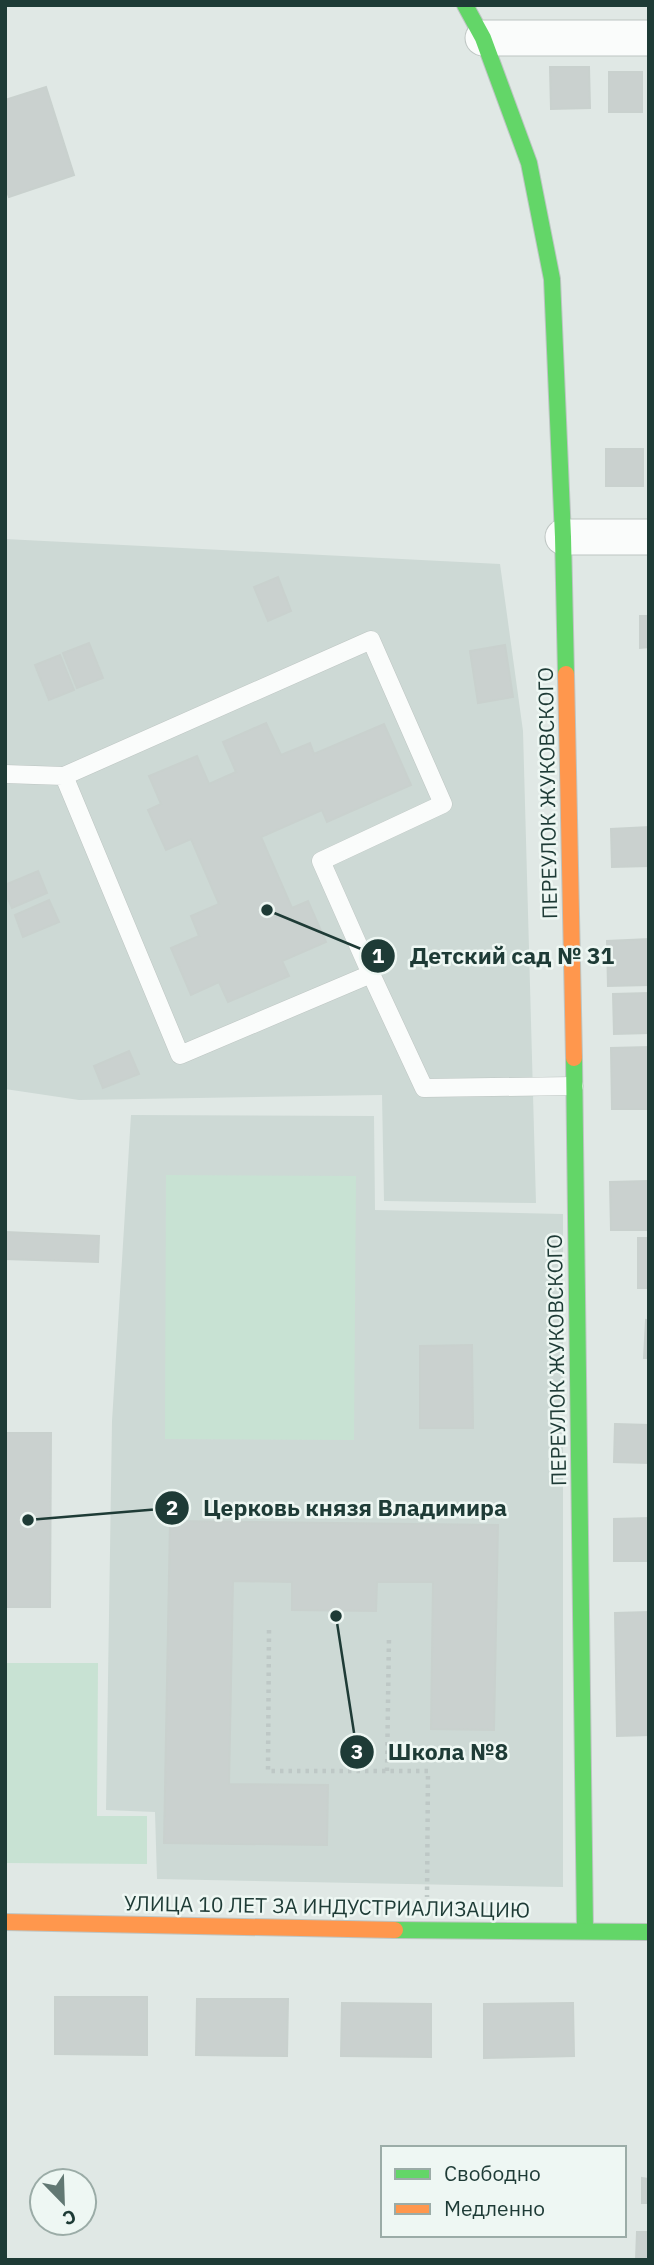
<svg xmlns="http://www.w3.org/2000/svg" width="654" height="2265" font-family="'IBM Plex Sans',sans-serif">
	<rect width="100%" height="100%" fill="#e0e8e5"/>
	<!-- built -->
	<g fill="#cdd9d5">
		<polygon points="5,539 500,564 523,731 536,1203 384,1201 382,1095 79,1100 5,1089"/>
		<polygon points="131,1115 374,1116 375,1210 563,1214 563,1887 157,1879 155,1812 106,1810 112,1421"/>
	</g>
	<!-- green -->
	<g fill="#c8e2d3">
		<polygon points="166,1175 356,1176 354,1440 165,1439"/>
		<polygon points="5,1663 98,1663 97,1816 147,1816 147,1864 5,1863"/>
	</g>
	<!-- building -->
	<g fill="#cad1cf" stroke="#c9d1ce" stroke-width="2">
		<polygon points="550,67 589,67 590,108 551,109"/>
		<rect x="609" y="72" width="33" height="40"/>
		<polygon points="46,87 74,175 9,197 5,186 5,100"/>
		<rect x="606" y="449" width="37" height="37"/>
		<polygon points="278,577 291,611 268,621 254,587"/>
		<polygon points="640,616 649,616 649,647 640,648"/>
		<polygon points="89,643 103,678 77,688 63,653"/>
		<polygon points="505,645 513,697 478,703 470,651"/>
		<polygon points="60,655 74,690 49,700 35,665"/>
		<polygon points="266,723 281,755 310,743 314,754 384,724 411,785 327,822 322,810 261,837 292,908 308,901 326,942 282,961 289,976 228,1002 219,982 191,995 171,948 199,936 191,916 219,904 191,839 166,850 148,810 161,804 149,776 197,756 209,784 236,772 223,742"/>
		<polygon points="649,827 649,866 612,867 611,829"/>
		<polygon points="38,871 47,893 12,908 5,892 5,885"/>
		<polygon points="49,900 59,922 23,937 15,915"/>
		<polygon points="649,939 649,985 608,986 607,941"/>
		<polygon points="649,993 649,1033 614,1034 613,994"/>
		<polygon points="649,1047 649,1109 612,1109 611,1048"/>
		<polygon points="129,1051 139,1074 103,1088 94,1066"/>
		<polygon points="648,1181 649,1230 611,1230 610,1182"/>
		<polygon points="5,1232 99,1236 98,1262 5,1259"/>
		<rect x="638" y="1238" width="11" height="50"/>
		<polygon points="646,1320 649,1321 649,1358 644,1358"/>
		<polygon points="472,1345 473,1428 420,1428 420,1346"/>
		<polygon points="615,1424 649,1425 649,1463 614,1462"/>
		<polygon points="5,1433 51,1433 50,1607 5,1607"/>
		<polygon points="649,1518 649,1561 614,1561 614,1519"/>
		<polygon points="170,1521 498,1525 494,1730 431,1729 433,1582 377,1582 376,1611 292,1610 292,1582 233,1581 229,1784 328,1785 327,1845 164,1843"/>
		<polygon points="649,1612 649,1735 617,1736 615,1613"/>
		<polygon points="55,1997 147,1997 147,2055 55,2054"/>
		<polygon points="197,1999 288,1999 287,2056 196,2055"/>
		<polygon points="342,2003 431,2004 431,2057 341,2056"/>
		<polygon points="573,2003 574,2056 484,2058 484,2004"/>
		<polygon points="642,2178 649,2179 649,2203 642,2203"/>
		<polygon points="637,2232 649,2232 649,2260 636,2260"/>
	</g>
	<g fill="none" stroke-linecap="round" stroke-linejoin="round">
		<defs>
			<g id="lane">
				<polyline points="5,774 64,776 180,1055 371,974 424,1088 574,1086"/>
				<polyline points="64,776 371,640 443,804 321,861 371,974"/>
			</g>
			<g id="street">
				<polyline points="483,38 649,38"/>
				<polyline points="563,537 649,537"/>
			</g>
			<g id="fast">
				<polyline points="465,5 483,38 529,163 552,279 563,537 566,674"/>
				<polyline points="574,1058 585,1931"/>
				<polyline points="395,1930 649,1932"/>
			</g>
			<g id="slow">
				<polyline points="566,674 574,1058"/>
				<polyline points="5,1922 395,1930"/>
			</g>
		</defs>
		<!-- lane casing -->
		<use href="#lane" stroke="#bdc5c2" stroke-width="19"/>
		<!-- street casing -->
		<use href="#street" stroke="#bdc5c2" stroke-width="37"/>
		<!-- fast casing -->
		<use href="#fast" stroke="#bdc5c3" stroke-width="18"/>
		<!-- slow casing -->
		<use href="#slow" stroke="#bdc5c3" stroke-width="18"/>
		<!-- path -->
		<g stroke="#bec8c6" stroke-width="4.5" stroke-dasharray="3.5 5" stroke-linecap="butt">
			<polyline points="269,1630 268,1771 428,1771 427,1897"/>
			<polyline points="387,1771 389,1636"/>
		</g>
		<!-- lane -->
		<use href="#lane" stroke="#fafcfb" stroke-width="18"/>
		<!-- street -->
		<use href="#street" stroke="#fafcfb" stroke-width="35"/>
		<!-- fast -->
		<use href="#fast" stroke="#63d668" stroke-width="16"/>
		<!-- slow -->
		<use href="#slow" stroke="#ff974d" stroke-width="16"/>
	</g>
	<g text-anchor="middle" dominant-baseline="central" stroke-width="5" stroke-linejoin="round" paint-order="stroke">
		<!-- street labels -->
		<g font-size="21" fill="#1e3b36" stroke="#eef7f3">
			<text transform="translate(547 793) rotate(-91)">ПЕРЕУЛОК ЖУКОВСКОГО</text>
			<text transform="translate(556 1360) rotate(-91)">ПЕРЕУЛОК ЖУКОВСКОГО</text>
			<text transform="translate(327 1906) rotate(1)">УЛИЦА 10 ЛЕТ ЗА ИНДУСТРИАЛИЗАЦИЮ</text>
		</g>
	</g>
	<!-- callouts -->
	<path fill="none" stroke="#1e3b36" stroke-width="2.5" d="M267 910L378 956M28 1520L172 1508M336 1616L357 1752"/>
	<g fill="#1e3b36" stroke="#eef7f3" stroke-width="2.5">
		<circle cx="267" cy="910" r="7"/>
		<circle cx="28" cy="1520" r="7"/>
		<circle cx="336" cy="1616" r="7"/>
		<circle cx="378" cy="956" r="18"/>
		<circle cx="172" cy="1508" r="18"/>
		<circle cx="357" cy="1752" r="18"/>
	</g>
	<g font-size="21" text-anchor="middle" font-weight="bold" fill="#fff">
		<text x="378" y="963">1</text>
		<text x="172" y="1515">2</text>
		<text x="357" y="1759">3</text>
	</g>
	<g font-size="23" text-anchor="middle" font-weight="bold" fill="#1e3b36" stroke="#eef7f3" stroke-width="5" stroke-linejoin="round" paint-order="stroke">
		<text x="512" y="964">Детский сад № 31</text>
		<text x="355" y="1516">Церковь князя Владимира</text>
		<text x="448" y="1760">Школа №8</text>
	</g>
	<!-- border -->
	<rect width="654" height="2265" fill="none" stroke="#1e3b36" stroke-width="14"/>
	<!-- legend -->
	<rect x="381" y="2146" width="245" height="91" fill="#eef7f3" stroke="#9baca7" stroke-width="2"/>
	<rect x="395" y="2169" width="35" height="10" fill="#63d668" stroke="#9baca7" stroke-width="2"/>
	<text x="444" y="2181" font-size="21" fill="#1e3b36">Свободно</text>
	<rect x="395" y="2204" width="35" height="10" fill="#ff974d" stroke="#9baca7" stroke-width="2"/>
	<text x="444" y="2216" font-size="21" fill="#1e3b36">Медленно</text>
	<!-- north arrow -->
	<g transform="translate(63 2202) rotate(157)"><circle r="33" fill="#eef7f3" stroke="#9baca7" stroke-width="2"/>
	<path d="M0-5L12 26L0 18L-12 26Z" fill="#627873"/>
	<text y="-10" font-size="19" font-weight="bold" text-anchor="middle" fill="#1e3b36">С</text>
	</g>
</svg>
